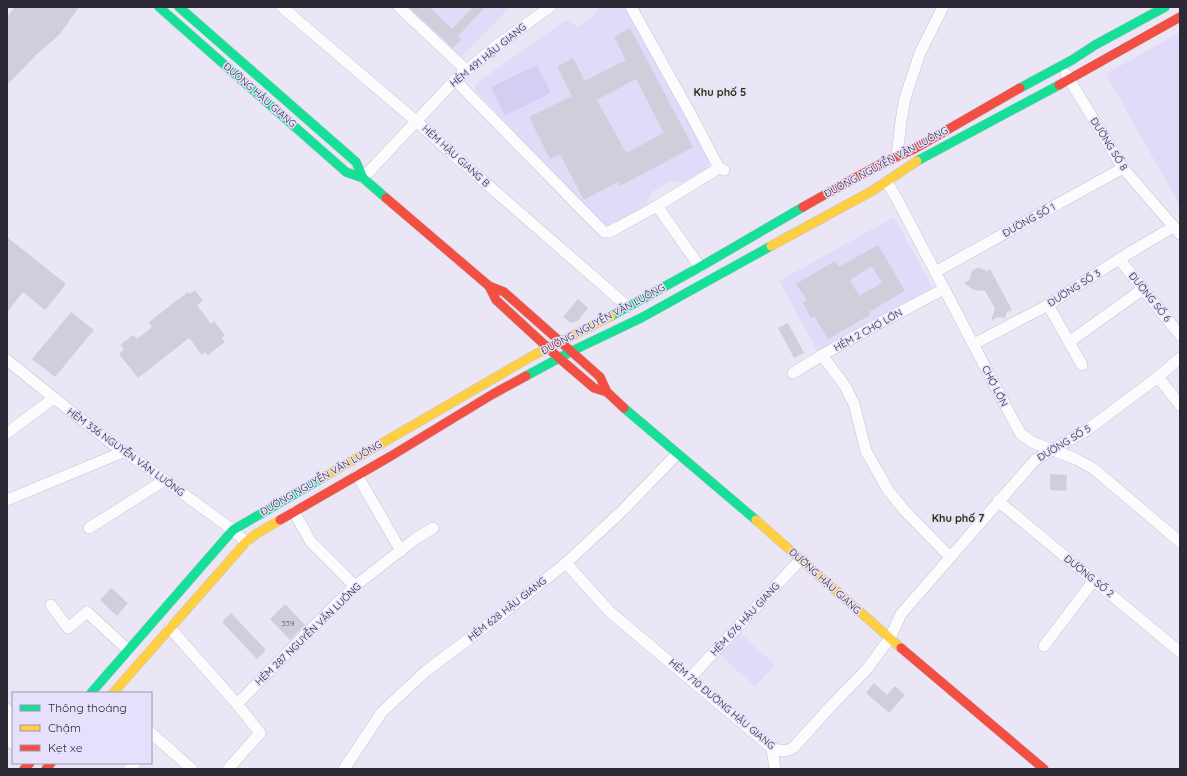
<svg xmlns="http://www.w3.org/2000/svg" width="1187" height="776" font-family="Quicksand,sans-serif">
	<rect width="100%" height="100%" fill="#eae6f6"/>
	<!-- built -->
	<g fill="#e2daf9">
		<polygon points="396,7 510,7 455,63"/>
		<polygon points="598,7 628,7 710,161 707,169 682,183 672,181 652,192 647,204 606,227 600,223 475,90 475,84 566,20 578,27 595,15"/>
		<polygon points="1180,32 1180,206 1106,74"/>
		<polygon points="894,217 933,288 818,352 779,281"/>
		<polygon points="737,630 775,665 755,687 717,652"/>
	</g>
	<!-- green -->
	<polygon fill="#d6cdf2" points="537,65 551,93 505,116 491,87"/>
	<!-- building -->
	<g fill="#d1cddb" fill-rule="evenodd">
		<polygon points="15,7 79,7 60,34 37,54 7,85 7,17"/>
		<polygon points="409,7 429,7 452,29 473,7 485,7 458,36 461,39 453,48"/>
		<path d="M630,28L693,147L620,186L618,182L584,200L560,154L550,159L529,117L572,96L557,67L573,58L585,81L626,60L614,37ZM636,79L664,133L626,153L597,100Z"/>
		<polygon points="7,237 66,284 45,310 23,292 7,312"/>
		<path d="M878,245L905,291L869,312L870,315L828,339L814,316L811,318L803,303L807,300L796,284L835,261L839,267ZM872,266L882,283L859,296L850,280Z"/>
		<polygon points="977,268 980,268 987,271 990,269 1012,310 1007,312 1005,318 998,317 991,321 995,308 985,291 974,290 964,283 969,280 972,271"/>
		<polygon points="195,290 203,301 197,305 211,324 214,321 225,335 222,338 225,342 208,355 205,352 202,355 189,338 138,378 119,354 124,349 120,345 133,335 137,339 152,327 149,322 188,292 190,294"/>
		<polygon points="578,299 588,308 578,321 571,323 563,317"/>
		<polygon points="71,312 94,330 55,377 32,359"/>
		<polygon points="788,323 804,353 794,358 778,328"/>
		<polygon points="1050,474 1067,475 1066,491 1050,490"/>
		<polygon points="111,588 128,603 117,616 100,600"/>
		<polygon points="285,604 305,625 290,640 270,619"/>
		<polygon points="231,613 266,650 257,659 222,622"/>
		<polygon points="874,683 887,695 895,686 905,695 889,713 866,693"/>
	</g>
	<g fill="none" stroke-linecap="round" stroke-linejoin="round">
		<defs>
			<g id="street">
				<polyline points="282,7 416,121 450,152 628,307"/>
				<polyline points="399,7 466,70"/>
				<polyline points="631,7 690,113 719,168 724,170"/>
				<polyline points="1066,74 1123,168 1180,234"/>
				<polyline points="455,80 604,232 609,232 617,228 657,206 719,168"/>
				<polyline points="897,156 901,121 905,98 920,53 943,7"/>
				<polyline points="363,178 455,80 496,46 550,7"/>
				<polyline points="887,182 897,199 1013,420 1021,434 1032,442 1076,459 1094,469 1180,542"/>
				<polyline points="657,206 700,267"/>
				<polyline points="1119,259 1180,335"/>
				<polyline points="935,272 1123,168"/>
				<polyline points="1048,305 1069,342 1143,289"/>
				<polyline points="1069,342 1082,365"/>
				<polyline points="974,344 1048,305 1119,259 1173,227"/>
				<polyline points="822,355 845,386 854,404 866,451 888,490 905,511 950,557"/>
				<polyline points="7,360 54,398 123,452 130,455 233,530 246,542"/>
				<path d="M793,373C842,342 893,316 944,289"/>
				<polyline points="1158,377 1180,405"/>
				<polyline points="7,433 54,398"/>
				<polyline points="357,475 401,551"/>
				<polyline points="7,500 123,452"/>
				<polyline points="998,501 1180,652"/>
				<polyline points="294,512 311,542 355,586"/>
				<polyline points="89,528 165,480"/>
				<polyline points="566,563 610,612 772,748 778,750 783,751 789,750 794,747 831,706 867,669 890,638 901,614 1035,460 1087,430 1158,377 1180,358"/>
				<polyline points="51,605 68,628 87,612 128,650"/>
				<polyline points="170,628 237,704 260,733 228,769"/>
				<polyline points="1044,646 1094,580"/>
				<polyline points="690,678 801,559"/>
				<polyline points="237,704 314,626 355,586 415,539 433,528"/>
				<path d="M7,709L12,723C9,734 6,734 13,744"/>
				<polyline points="151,733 192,769"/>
				<polyline points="772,748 775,769"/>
				<polyline points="129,769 135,763"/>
				<polyline points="344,769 382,712 426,671 510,608 566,563 622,511 677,454"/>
			</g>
			<g id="fast">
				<polyline points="159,7 346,172 363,178 386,198"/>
				<polyline points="179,7 356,162 363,178"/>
				<polyline points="1020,88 1072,60 1095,45 1165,7"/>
				<polyline points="917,161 1059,85"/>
				<polyline points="611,316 700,267 803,207"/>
				<polyline points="526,376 572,351 641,318 771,246"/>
				<polyline points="624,408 756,520"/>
				<polyline points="91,693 233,530 322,478"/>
			</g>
			<g id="slow">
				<polyline points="771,246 872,191 917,161"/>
				<polyline points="322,478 534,355 611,316"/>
				<polyline points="756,520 901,648"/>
				<polyline points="113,693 246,542 256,534 280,520"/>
			</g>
			<g id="jam">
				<polyline points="1059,85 1180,17"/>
				<polyline points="386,198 489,286 504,292 590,368 600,377 607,392 624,408"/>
				<path d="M803,207C839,187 875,165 914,149L1020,88"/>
				<polyline points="489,286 496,300 559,358 594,388 607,392"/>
				<polyline points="280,520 391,456 493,394 526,376"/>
				<polyline points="901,648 1044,769"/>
				<polyline points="24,769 30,763"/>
				<polyline points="46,769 51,763"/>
			</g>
		</defs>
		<!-- street casing -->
		<use href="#street" stroke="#c6c3d1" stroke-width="12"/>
		<!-- fast casing -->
		<use href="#fast" stroke="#c6c3d1" stroke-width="10"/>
		<!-- slow casing -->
		<use href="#slow" stroke="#c6c3d1" stroke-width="10"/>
		<!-- jam casing -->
		<use href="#jam" stroke="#c6c3d1" stroke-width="10"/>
		<!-- street -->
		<use href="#street" stroke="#fcfbfe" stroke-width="11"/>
		<!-- fast -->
		<use href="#fast" stroke="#16e098" stroke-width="9"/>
		<!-- slow -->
		<use href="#slow" stroke="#ffcf43" stroke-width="9"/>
		<!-- jam -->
		<use href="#jam" stroke="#f24e42" stroke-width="9"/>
	</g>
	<g text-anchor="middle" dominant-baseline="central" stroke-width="3" stroke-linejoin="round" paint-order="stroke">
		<!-- number labels -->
		<g font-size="8" fill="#565260">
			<text x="288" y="623">339</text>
		</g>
		<!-- street labels -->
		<g font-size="10" fill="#2d2937" stroke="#e6e0fc">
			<text transform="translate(488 55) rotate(-39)">HẺM 491 HẬU GIANG</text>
			<text transform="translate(260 95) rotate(41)">ĐƯỜNG HẬU GIANG</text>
			<text transform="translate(1109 144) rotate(58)">ĐƯỜNG SỐ 8</text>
			<text transform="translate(456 156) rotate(42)">HẺM HẬU GIANG B</text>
			<text transform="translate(886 162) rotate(-28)">ĐƯỜNG NGUYỄN VĂN LUÔNG</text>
			<text transform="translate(1029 220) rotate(-29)">ĐƯỜNG SỐ 1</text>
			<text transform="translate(1074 288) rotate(-32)">ĐƯỜNG SỐ 3</text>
			<text transform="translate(1150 297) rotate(51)">ĐƯỜNG SỐ 6</text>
			<text transform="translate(603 319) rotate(-28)">ĐƯỜNG NGUYỄN VĂN LUÔNG</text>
			<text transform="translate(868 330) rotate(-29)">HẺM 2 CHỢ LỚN</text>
			<text transform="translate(995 386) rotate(63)">CHỢ LỚN</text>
			<text transform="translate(1064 443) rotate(-31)">ĐƯỜNG SỐ 5</text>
			<text transform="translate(126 452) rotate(36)">HẺM 336 NGUYỄN VĂN LUÔNG</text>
			<text transform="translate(321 478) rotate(-30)">ĐƯỜNG NGUYỄN VĂN LUÔNG</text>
			<text transform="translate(1089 576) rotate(39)">ĐƯỜNG SỐ 2</text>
			<text transform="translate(825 581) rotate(42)">ĐƯỜNG HẬU GIANG</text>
			<text transform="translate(507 609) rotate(-38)">HẺM 628 HẬU GIANG</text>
			<text transform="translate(745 619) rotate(-47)">HẺM 676 HẬU GIANG</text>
			<text transform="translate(308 634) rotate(-44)">HẺM 287 NGUYỄN VĂN LUÔNG</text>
			<text transform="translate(722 704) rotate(40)">HẺM 710 ĐƯỜNG HẬU GIANG</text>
		</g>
		<!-- neighbourhood labels -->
		<g font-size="11" font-weight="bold" fill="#2c3109" stroke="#e6e0fc">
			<text x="720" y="92">Khu phố 5</text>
			<text x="958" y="518">Khu phố 7</text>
		</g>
	</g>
	<!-- border -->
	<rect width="1187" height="776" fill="none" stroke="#2d2937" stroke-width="16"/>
	<!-- legend -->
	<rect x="12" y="692" width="140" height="72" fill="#e6e0fc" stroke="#9c97ad"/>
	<rect x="20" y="705" width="20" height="6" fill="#16e098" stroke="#9c97ad"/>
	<text x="48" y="712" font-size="12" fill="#2d2937">Thông thoáng</text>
	<rect x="20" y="725" width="20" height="6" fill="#ffcf43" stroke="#9c97ad"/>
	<text x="48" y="732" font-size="12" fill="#2d2937">Chậm</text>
	<rect x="20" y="745" width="20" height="6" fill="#f24e42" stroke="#9c97ad"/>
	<text x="48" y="752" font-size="12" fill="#2d2937">Kẹt xe</text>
</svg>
